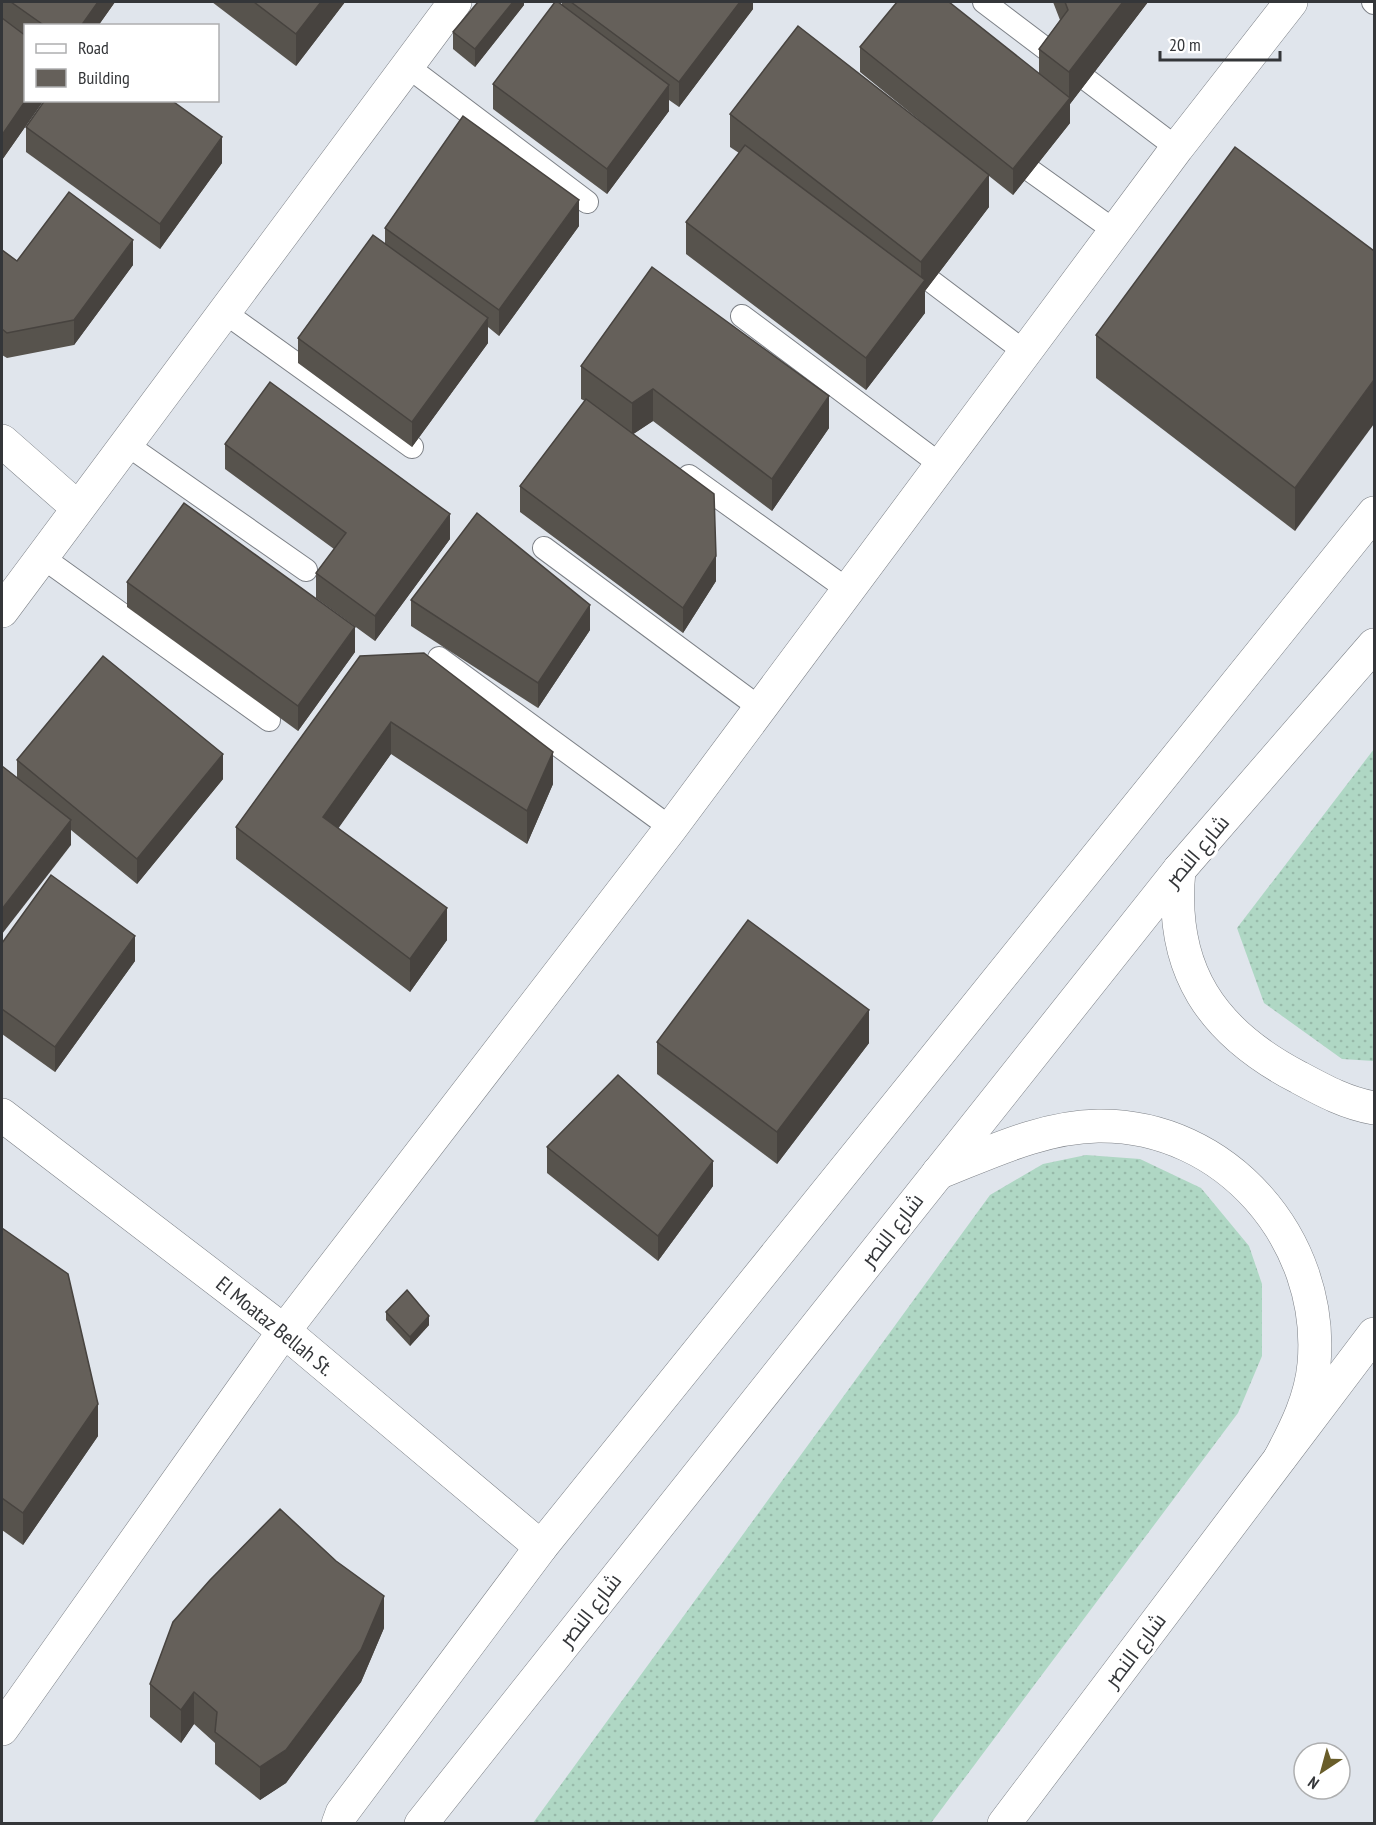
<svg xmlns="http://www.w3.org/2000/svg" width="1376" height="1825" font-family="'PT Sans Narrow',Cairo,sans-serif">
	<defs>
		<pattern id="grass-dots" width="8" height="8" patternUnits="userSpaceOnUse" patternTransform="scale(1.5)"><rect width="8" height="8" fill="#afd7c4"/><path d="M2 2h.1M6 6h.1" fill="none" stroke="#97b9a9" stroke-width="1.8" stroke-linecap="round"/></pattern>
	</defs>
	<rect width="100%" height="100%" fill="#e0e5ec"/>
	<!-- grass -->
	<g fill="url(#grass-dots)">
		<polygon points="1374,749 1374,1061 1342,1059 1264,1003 1237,928"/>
		<polygon points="1086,1155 1140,1159 1201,1188 1249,1246 1262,1284 1262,1356 1238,1413 931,1823 533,1823 990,1195 1043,1164"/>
	</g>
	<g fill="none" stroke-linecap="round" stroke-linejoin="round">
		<defs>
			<g id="service">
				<polyline points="984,2 1177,148"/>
				<polyline points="1373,2 1374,3"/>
				<polyline points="407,66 587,202"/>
				<polyline points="1006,153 1115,231"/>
				<polyline points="907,263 1025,352"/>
				<polyline points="224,312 412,447"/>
				<polyline points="742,316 941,465"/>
				<polyline points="126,444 306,570"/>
				<polyline points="689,476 848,590"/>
				<polyline points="544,548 760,708"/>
				<polyline points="42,557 269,720"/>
				<polyline points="439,658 671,828"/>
			</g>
			<g id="minor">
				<polyline points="2,441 78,508"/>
				<polyline points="2,611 455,2"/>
				<polyline points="2,1115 284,1331 541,1547"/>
				<polyline points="2,1729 284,1331 671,828 1177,148 1291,2"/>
			</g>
			<polyline id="tertiary" points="338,1824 342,1813 541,1547 1374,513"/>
			<g id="primary">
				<path d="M1179,870C1169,970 1212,1032 1298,1077C1324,1091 1346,1103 1374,1108"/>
				<path d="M938,1173C989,1153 1041,1127 1098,1126C1226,1124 1325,1240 1314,1364C1311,1398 1296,1428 1280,1458"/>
				<polyline points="421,1824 1179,870 1374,645"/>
				<polyline points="1004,1824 1374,1334"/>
			</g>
		</defs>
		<!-- service casing -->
		<use href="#service" stroke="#7d8187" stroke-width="24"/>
		<!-- minor casing -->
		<use href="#minor" stroke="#7d8187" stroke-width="34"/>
		<!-- tertiary casing -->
		<use href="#tertiary" stroke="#7d8187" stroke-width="34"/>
		<!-- primary casing -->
		<use href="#primary" stroke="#7d8187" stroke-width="34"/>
		<!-- service -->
		<use href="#service" stroke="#fff" stroke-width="22"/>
		<!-- minor -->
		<use href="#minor" stroke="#fff" stroke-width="33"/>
		<!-- tertiary -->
		<use href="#tertiary" stroke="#fff" stroke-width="33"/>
		<!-- primary -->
		<use href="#primary" stroke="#fff" stroke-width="33"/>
	</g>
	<!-- wall -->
	<g fill="#57534d">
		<polygon points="2,2 115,2 98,26 26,26 26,100 44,100 2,160"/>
		<polygon points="212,2 345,2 296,66"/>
		<polygon points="524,2 524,5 475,67 453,49 453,32"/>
		<polygon points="562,2 753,2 753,9 679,107 669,100 669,111 607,194 493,109 493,84 562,5"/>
		<polygon points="1053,2 1148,2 1070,104 1070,123 1013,195 989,176 989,207 925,291 925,313 866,390 686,254 686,222 739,153 730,147 730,114 955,149 860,72 860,47 1039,73 1039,49 1060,20"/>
		<polygon points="26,127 222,163 160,249 26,152"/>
		<polygon points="579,226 499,336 488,327 488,343 412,447 298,363 298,338 385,243 385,228"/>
		<polygon points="2,250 17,261 133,265 74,345 7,358 2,355"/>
		<polygon points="1374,251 1295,531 1096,378 1096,335"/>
		<polygon points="581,366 829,428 772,511 653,421 633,434 716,581 683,633 520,512 520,486 585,401 581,399"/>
		<polygon points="225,444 450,539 375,641 316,598 316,573 334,549 225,469"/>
		<polygon points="127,582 355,652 298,731 127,607"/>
		<polygon points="411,600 590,630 538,708 411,626"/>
		<polygon points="360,656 553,784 527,844 391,754 338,828 447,940 410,992 236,859 236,827"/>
		<polygon points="17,760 223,779 137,884 71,830 71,845 17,778"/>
		<polygon points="2,943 135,961 55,1072 2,1034"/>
		<polygon points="657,1042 869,1043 777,1164 657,1074"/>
		<polygon points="547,1147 713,1186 658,1261 547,1173"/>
		<polygon points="2,1228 98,1436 23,1545 2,1530"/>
		<polygon points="386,1312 429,1325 410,1346 386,1320"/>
		<polygon points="384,1628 361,1682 286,1783 260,1800 215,1764 215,1743 194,1724 181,1743 150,1717 150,1684"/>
	</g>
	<!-- shaded-wall -->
	<g fill="#47433f">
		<polygon points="98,2 115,2 98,26 81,26"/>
		<polygon points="321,2 345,2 296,66 296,34"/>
		<polygon points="513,2 524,2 524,5 475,67 475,49"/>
		<polygon points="740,2 753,2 753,9 679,107 679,82"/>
		<polygon points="1123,2 1148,2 1070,104 1070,123 1013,195 1013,169 1069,98 1069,72"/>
		<polygon points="669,85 669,111 607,194 607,169"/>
		<polygon points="26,100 44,100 2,160 2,135"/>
		<polygon points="222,137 222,163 160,249 160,224"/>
		<polygon points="989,175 989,207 925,291 925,313 866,390 866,358 921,285 921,262"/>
		<polygon points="579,200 579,226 499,336 499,310"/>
		<polygon points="133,240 133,265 74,345 74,320"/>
		<polygon points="488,318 488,343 412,447 412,422"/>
		<polygon points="1374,380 1374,424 1295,531 1295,488"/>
		<polygon points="653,389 653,421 632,435 632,403"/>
		<polygon points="829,396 829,428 772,511 772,479"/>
		<polygon points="450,514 450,539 375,641 375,616"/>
		<polygon points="716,556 716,581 683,633 683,608"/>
		<polygon points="590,605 590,630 538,708 538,683"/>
		<polygon points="355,627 355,652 298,731 298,706"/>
		<polygon points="391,722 391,754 323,850 323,817"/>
		<polygon points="553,752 553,784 527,844 527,811"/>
		<polygon points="223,754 223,779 137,884 137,859"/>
		<polygon points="71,820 71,845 2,934 2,909"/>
		<polygon points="447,908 447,940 410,992 410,959"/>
		<polygon points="135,936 135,961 55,1072 55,1047"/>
		<polygon points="869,1010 869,1043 777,1164 777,1132"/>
		<polygon points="713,1161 713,1186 658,1261 658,1236"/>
		<polygon points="429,1316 429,1325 410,1346 410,1337"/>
		<polygon points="98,1404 98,1436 23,1545 23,1513"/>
		<polygon points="384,1596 384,1628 361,1682 286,1783 260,1800 260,1767"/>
		<polygon points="194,1692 194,1724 181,1743 181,1710"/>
	</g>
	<!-- building -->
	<g fill="#65605a" stroke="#47433f" stroke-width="1.5">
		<polygon points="11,2 98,2 81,26 45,26"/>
		<polygon points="254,2 321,2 296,34"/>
		<polygon points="478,2 513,2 475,49 453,32"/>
		<polygon points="555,2 558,2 669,85 607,169 493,84"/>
		<polygon points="571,2 740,2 679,82"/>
		<polygon points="897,2 949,2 1070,98 1013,169 860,47"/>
		<polygon points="1065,2 1123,2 1069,72 1039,49 1068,10"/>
		<polygon points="2,18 26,36 26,100 2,135"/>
		<polygon points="798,26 989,175 921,262 730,114"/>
		<polygon points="45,100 171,100 222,137 160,224 26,127"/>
		<polygon points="463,116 579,200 499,310 385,228"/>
		<polygon points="745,145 925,280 866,358 686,222"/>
		<polygon points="1235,147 1374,251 1374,380 1295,488 1096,335"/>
		<polygon points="69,192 133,240 74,320 7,333 2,329 2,250 17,261"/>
		<polygon points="373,235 488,318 412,422 298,338"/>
		<polygon points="652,267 829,396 772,479 653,389 632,403 581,366"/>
		<polygon points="270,382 450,514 375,616 316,573 346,533 225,444"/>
		<polygon points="586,399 714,494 716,556 683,608 520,486"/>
		<polygon points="184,503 355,627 298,706 127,582"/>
		<polygon points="477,513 590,605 538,683 411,600"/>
		<polygon points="424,653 553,752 527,811 391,722 323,817 447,908 410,959 236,827 360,656"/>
		<polygon points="103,656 223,754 137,859 17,760"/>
		<polygon points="2,766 71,820 2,909"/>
		<polygon points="51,875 135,936 55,1047 2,1009 2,943"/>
		<polygon points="748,920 869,1010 777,1132 657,1042"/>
		<polygon points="618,1075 713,1161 658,1236 547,1147"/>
		<polygon points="2,1228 68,1274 98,1404 23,1513 2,1498"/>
		<polygon points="407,1290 429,1316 410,1337 386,1312"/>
		<polygon points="280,1509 336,1561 384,1596 361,1650 286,1750 260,1767 215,1732 217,1712 194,1692 181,1710 150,1684 173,1622 210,1580"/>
	</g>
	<g text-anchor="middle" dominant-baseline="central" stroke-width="6" stroke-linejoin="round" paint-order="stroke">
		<!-- street labels -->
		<g font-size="21" fill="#343639" stroke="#fff">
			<text transform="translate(1197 851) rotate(-50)">شارع النصر</text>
			<text transform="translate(892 1230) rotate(-52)">شارع النصر</text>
			<text transform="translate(275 1326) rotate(39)">El Moataz Bellah St.</text>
			<text transform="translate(590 1610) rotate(-52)">شارع النصر</text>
			<text transform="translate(1135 1650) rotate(-53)">شارع النصر</text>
		</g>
	</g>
	<!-- border -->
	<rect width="1376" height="1825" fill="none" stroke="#343639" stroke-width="6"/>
	<!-- legend -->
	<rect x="24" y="24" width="195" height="78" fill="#ffffff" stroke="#aeafb0" stroke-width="1.5"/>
	<rect x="36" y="44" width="30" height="9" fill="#ffffff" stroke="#aeafb0" stroke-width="1.5"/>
	<text x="78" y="54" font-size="18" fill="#343639">Road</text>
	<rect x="36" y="69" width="30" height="18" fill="#65605a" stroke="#aeafb0" stroke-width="1.5"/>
	<text x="78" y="84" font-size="18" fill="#343639">Building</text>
	<!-- north arrow -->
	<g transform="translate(1322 1771) rotate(216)"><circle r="28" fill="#ffffff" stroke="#aeafb0" stroke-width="1.5"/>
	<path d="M0-4.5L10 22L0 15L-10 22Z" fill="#695d2a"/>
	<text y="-9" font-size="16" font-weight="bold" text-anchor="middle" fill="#343639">N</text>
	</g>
	<!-- scale -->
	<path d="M1160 51v9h120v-9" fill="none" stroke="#343639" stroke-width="3"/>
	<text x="1169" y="51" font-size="18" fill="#343639" stroke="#ffffff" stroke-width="4.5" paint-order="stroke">20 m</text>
</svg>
